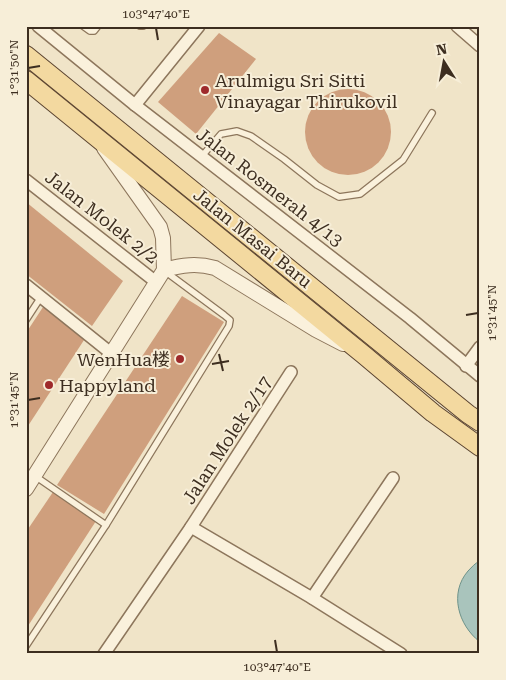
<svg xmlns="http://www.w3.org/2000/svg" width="506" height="680" font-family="'Roboto Serif','Noto Sans SC',serif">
	<rect width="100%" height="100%" fill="#f0e4c8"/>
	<!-- water -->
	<path fill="#a9c4bc" stroke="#6f938a" d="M480,561V642C458,625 449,593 468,571C472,567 475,563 480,561Z"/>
	<!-- building -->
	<g fill="#cf9f7d">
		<polygon points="219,33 256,59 196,134 158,102"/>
		<circle cx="348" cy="132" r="43"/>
		<polygon points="26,202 123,281 92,326 26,274"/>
		<polygon points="182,296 224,322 104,514 57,485"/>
		<polygon points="45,304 86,337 26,429 26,333"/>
		<polygon points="53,492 96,521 26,629 26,532"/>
	</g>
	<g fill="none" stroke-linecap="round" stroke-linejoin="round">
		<defs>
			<g id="service">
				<polyline points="83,26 90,31 94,31 98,26"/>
				<polyline points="140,26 143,26"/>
				<polyline points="202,156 221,134 237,131 251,136 284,159 317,185 339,197 360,194 403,160 432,113"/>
				<polyline points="26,320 41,297"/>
				<polyline points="35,476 106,525"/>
				<polyline points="26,646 106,525 229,326 230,320 224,315 166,272"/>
			</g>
			<g id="minor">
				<polyline points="38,26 135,105 410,318 480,376"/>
				<polyline points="457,26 480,46"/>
				<polyline points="135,105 199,26"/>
				<polyline points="26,180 156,282"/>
				<polyline points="26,285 112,354"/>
				<polyline points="466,366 480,347"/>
				<polyline points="191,527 312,598 401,654"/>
				<polyline points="312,598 393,478"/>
				<polyline points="104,654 191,527 291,372"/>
			</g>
			<g id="tertiary">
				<path d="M164,270C182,265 197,263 215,268L316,330L343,344"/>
				<polyline points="26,489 164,270 163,238 160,227 104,148"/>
			</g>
			<g id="primary">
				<polyline points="26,55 468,414 480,422"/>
				<polyline points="26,80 364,355 433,413 480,447"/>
			</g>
		</defs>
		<!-- service casing -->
		<use href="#service" stroke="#8d765c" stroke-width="8"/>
		<!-- minor casing -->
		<use href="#minor" stroke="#8d765c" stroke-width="14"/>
		<!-- tertiary casing -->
		<use href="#tertiary" stroke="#8d765c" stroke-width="16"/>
		<!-- primary casing -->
		<use href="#primary" stroke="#5b4430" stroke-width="20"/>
		<!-- service -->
		<use href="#service" stroke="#faf1dc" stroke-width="5.5"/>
		<!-- minor -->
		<use href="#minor" stroke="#faf1dc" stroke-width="11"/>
		<!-- tertiary -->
		<use href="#tertiary" stroke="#faf1dc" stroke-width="14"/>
		<!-- primary -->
		<use href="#primary" stroke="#f3d9a0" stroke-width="18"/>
	</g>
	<!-- ticks -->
	<path fill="none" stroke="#3d2e20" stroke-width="2" d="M156,28L158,40M28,68L40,66M466,315L478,313M219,354L223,371M212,364L229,361M28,400L40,398M275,640L277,652"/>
	<!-- markers -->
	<g fill="#9e2a2b" stroke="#f7eed8" stroke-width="2">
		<circle cx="205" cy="90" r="5"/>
		<circle cx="180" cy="359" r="5"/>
		<circle cx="49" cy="385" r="5"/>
	</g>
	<g text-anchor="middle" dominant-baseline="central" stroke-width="4" stroke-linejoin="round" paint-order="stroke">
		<!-- poi labels -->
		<g font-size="18" fill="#3d2e20" stroke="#f7eed8" text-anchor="start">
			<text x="215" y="80">Arulmigu Sri Sitti<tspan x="215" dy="21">Vinayagar Thirukovil</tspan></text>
			<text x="170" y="359" text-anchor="end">WenHua楼</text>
			<text x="59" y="385">Happyland</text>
		</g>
		<!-- street labels -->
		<g font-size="18" fill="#3d2e20" stroke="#f7eed8">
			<text transform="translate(270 187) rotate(38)">Jalan Rosmerah 4/13</text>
			<text transform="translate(102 217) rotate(38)">Jalan Molek 2/2</text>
			<text transform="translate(253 238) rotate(39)">Jalan Masai Baru</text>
			<text transform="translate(227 440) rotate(-57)">Jalan Molek 2/17</text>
		</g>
	</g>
	<!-- border -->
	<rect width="506" height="680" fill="none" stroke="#f7eed8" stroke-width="55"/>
	<!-- north arrow -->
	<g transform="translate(444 62) rotate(349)" stroke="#f7eed8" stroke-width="4" paint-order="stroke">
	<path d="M0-4L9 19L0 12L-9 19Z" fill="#3d2e20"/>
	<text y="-8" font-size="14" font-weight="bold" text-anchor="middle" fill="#3d2e20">N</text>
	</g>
	<rect x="28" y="28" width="450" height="624" fill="none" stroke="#3d2e20" stroke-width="2"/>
	<g font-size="12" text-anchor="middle" fill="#3d2e20">
		<text x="156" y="18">103°47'40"E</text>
		<text transform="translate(14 68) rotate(-90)" y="4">1°31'50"N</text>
		<text transform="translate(492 313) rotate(-90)" y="4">1°31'45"N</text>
		<text transform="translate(14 400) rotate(-90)" y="4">1°31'45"N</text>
		<text x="277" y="671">103°47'40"E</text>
	</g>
</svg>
